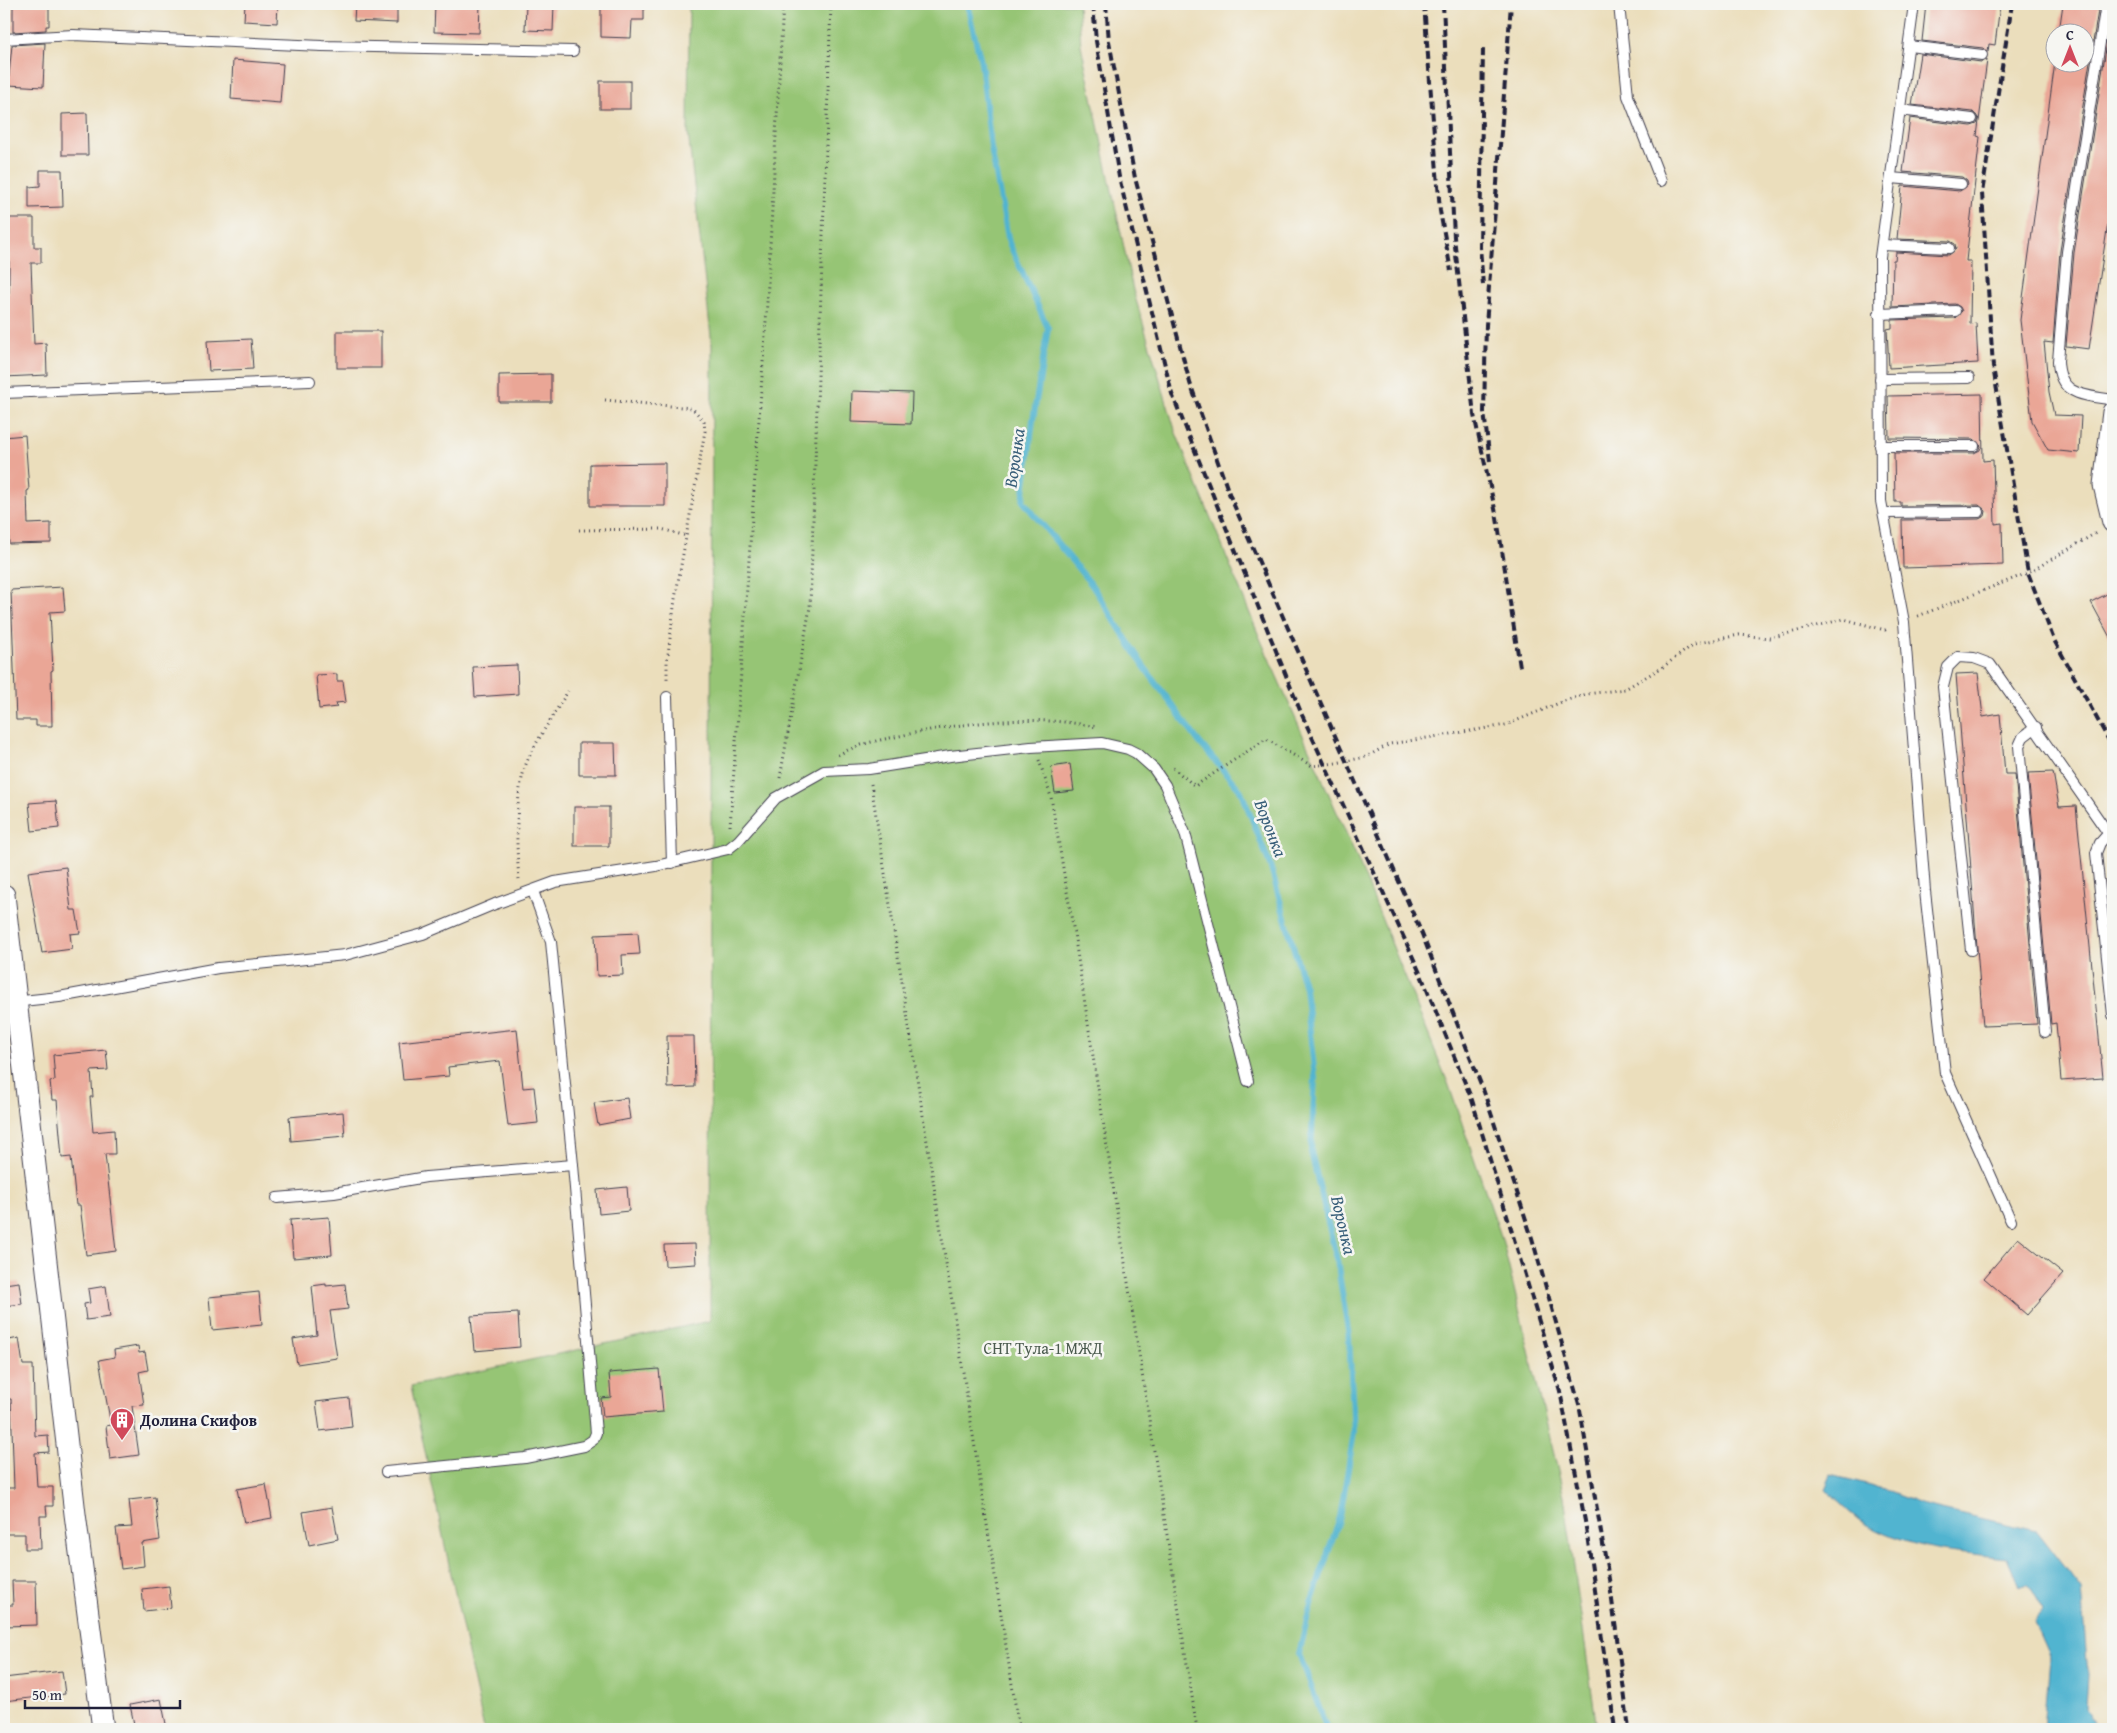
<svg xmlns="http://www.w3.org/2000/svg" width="2117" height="1733" font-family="'Gentium Book Plus',serif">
	<rect width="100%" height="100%" fill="#f6f6f2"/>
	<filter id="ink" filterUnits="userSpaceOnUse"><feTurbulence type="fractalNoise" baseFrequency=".02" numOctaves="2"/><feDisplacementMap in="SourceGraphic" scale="10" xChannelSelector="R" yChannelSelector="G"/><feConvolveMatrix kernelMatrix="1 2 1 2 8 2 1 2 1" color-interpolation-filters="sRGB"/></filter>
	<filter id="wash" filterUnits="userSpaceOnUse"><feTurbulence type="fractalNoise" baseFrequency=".0096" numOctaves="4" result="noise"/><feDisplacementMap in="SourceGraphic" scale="20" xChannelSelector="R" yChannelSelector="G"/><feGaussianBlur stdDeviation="1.12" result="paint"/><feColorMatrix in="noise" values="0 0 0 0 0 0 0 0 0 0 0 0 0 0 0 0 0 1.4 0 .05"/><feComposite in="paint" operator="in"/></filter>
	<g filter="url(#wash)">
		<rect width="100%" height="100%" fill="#ebdebc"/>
		<!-- green -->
		<polygon fill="#96c574" stroke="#5c7458" points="689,4 1078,4 1081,45 1133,290 1176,433 1259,636 1355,853 1448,1083 1502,1239 1564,1496 1597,1729 484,1729 411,1386 710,1321 712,345 688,132"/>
		<!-- water -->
		<path fill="#51b4d0" stroke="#3a6b86" d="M1831,1475L1871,1485L1920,1504L2036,1531L2081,1589L2088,1674L2086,1709L2101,1729H2044L2050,1658L2034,1622L2044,1611L2028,1583L2019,1586L2007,1558C1958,1552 1902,1549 1859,1520C1847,1511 1836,1499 1825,1489Z"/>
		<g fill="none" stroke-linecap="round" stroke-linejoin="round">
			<!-- stream -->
			<polyline stroke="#51b4d0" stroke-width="6" points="967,4 981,62 991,148 1009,243 1048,328 1033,420 1023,501 1091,584 1143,665 1199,742 1241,791 1270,865 1305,988 1315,1077 1311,1152 1337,1260 1349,1337 1354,1433 1340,1517 1311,1604 1299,1654 1327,1729"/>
		</g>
		<g id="blocks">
			<!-- building -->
			<g fill="#eaa696">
				<polygon points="13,4 49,5 49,26 46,26 46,30 13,32"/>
				<polygon points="245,4 278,4 277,23 244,21"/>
				<polygon points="355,4 397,4 397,23 354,21"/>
				<polygon points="435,4 480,4 479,33 434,32"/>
				<polygon points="526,4 554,4 553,31 525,30"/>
				<polygon points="601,4 644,4 644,20 632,20 631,38 601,37"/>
				<polygon points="1926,4 2000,5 1995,45 1989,44 1988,52 1983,48 1922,41"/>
				<polygon points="2063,4 2099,4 2060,251 2053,343 2044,342 2049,392 2054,415 2081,416 2079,453 2048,450 2032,421 2020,320 2055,62 2084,62 2084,32 2059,32"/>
				<polygon points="2113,4 2113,190 2089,349 2066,346 2074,253"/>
				<polygon points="45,43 43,87 8,85 12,45"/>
				<polygon points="1920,54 1981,62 1987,60 1977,136 1980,137 1966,261 1971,261 1970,324 1976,323 1978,363 1889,368 1887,329 1892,328 1892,320 1955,318 1962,311 1960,307 1955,304 1892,307 1893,260 1895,260 1896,252 1949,255 1956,249 1955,244 1950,241 1897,239 1902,186 1960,191 1968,185 1967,181 1962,177 1903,172 1910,118 1971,126 1977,124 1979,119 1973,112 1912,105"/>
				<polygon points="233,60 283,64 280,103 231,99"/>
				<rect x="600" y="81" width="30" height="28"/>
				<polygon points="87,113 88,155 62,155 62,114"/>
				<polygon points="40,170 62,170 63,207 29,208 29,187 40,186"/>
				<polygon points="4,218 34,218 34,247 41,247 41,263 31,263 34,344 46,343 47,375 4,377 4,294 9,293 9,253 4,253"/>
				<rect x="337" y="331" width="44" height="37"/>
				<polygon points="251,339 253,369 209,371 207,341"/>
				<polygon points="551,374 551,402 499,402 499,375"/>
				<polygon points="852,391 912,393 911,424 851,422"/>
				<polygon points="1982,394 1983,461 1993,460 1995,524 2002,523 2003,565 1903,568 1902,520 1979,519 1985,516 1986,511 1979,505 1901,506 1901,502 1895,502 1894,453 1974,453 1980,450 1981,446 1974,439 1889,438 1888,396"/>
				<polygon points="25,435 29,490 27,491 28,524 51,523 51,543 9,544 4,437"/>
				<polygon points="665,463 665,506 590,506 590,464"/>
				<polygon points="63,587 65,611 50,612 53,670 51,671 52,726 36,726 36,720 16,720 11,590"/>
				<polygon points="2113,591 2113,643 2091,602"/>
				<polygon points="517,665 518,694 475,697 473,667"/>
				<polygon points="1978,673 1983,717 2000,714 2005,774 2015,774 2037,1024 1983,1026 1956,674"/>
				<polygon points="337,674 337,681 343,681 346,702 336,703 337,707 319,709 316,675"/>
				<polygon points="579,743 615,743 616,775 579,775"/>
				<polygon points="1070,764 1074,791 1055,793 1051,767"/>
				<polygon points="2053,772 2059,807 2076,806 2103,1078 2061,1081 2056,1023 2051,1024 2028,773"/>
				<polygon points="56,801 59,828 32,831 29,803"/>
				<rect x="574" y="807" width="35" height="39"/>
				<polygon points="66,867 71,910 76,910 80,933 70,934 72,949 42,953 28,872"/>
				<polygon points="638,933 640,954 622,955 623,975 597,976 595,935"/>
				<polygon points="517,1029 523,1088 534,1087 538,1123 508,1126 500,1061 448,1067 449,1076 403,1080 399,1042"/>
				<polygon points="667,1036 694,1036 695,1087 668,1088"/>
				<polygon points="106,1050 108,1070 91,1071 93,1097 90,1097 93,1132 114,1130 115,1154 105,1154 116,1251 86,1255 80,1205 76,1205 71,1157 62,1158 57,1100 52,1100 50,1081 55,1080 53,1055"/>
				<polygon points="627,1098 630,1119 598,1125 594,1103"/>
				<polygon points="343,1112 345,1136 291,1141 289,1117"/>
				<polygon points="627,1187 629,1211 599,1214 597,1190"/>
				<polygon points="329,1217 332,1255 293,1258 290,1220"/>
				<polygon points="2018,1238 2063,1274 2027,1315 1984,1278"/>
				<polygon points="695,1244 696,1264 665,1266 664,1245"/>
				<polygon points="19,1282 22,1304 4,1306 4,1284"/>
				<polygon points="326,1284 326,1286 345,1284 348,1309 330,1311 337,1358 297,1364 293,1339 317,1335 312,1286"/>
				<polygon points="106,1286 110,1317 86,1320 84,1304 90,1303 88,1289"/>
				<polygon points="259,1292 262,1325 212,1330 209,1297"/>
				<polygon points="518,1313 520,1347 474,1351 471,1316"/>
				<polygon points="19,1338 23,1365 33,1365 35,1436 48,1435 49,1452 35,1453 37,1487 53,1487 53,1506 46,1506 47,1516 40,1516 41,1549 25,1549 25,1534 4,1534 4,1488 14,1488 11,1399 6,1399 4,1341"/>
				<polygon points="138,1346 139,1353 145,1352 148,1370 139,1372 144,1405 132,1406 139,1455 110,1459 106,1426 111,1425 99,1360 115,1357 114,1350"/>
				<polygon points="659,1369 663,1412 603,1417 601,1398 611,1397 609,1373"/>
				<polygon points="349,1398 352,1427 320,1431 316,1402"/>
				<polygon points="266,1484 272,1518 244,1523 237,1489"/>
				<polygon points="155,1497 160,1540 142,1543 144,1566 121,1569 116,1528 132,1527 129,1500"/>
				<polygon points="332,1507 338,1539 309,1545 303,1512"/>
				<polygon points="12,1581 36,1581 37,1625 6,1626 6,1605 13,1605"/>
				<polygon points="169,1586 171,1608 144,1611 142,1589"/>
				<polygon points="62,1671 65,1694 4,1701 4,1678"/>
				<polygon points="161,1699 167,1729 135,1729 130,1705"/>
			</g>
		</g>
	</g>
	<g filter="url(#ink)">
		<use href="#blocks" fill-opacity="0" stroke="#403e4e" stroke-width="1"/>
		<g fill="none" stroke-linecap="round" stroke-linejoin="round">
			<defs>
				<g id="lane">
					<polyline points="1619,4 1628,96 1661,181"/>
					<polyline points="1914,4 1880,257 1881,501 1904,622 1925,891 1945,1073 2011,1221"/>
					<path d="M2106,4L2067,252L2058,361C2059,397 2086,395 2113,400"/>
					<polyline points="4,39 73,35 322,46 573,51"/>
					<polyline points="1909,46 1982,55"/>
					<polyline points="1900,110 1972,119"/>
					<polyline points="1891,178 1961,184"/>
					<polyline points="1882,245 1949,248"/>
					<polyline points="1879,314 1955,311"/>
					<polyline points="1880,379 1969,378"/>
					<polyline points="4,393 310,381"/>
					<polyline points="1880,446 1974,446"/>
					<polyline points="1884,513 1979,512"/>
					<polyline points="667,697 672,863"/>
					<polyline points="2036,727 2023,737 2019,746 2045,1032"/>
					<polyline points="2108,834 2100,843 2096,853 2113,1015"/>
					<polyline points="1971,950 1943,687 1948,667 1958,657 1974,658 1990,664 2113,840"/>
					<polyline points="4,1003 59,997 218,968 345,955 423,934 495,904 555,882 656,866 728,849 738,841 776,798 824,771 869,769 950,756 1031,747 1102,743 1128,749 1136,753 1154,769 1165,785 1185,833 1248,1081"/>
					<polyline points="277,1198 334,1193 426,1177 573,1165"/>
					<polyline points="386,1472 525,1458 584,1446 593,1440 596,1433 573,1165 551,942 533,891"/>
				</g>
				<g id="street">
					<polyline points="2113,412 2104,485 2113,522"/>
					<polyline points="4,895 75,1514 103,1729"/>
				</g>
			</defs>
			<!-- lane casing -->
			<use href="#lane" stroke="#403e4e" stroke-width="12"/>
			<!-- street casing -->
			<use href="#street" stroke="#403e4e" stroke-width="23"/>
			<!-- path -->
			<g stroke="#403e4e" stroke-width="3" stroke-dasharray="1 4" stroke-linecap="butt">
				<polyline points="605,400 692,408 704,421 705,431 675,599 667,662 667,682"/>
				<polyline points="579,530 661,529 687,536"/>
				<polyline points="1918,616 2028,573 2096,533"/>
				<path d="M838,755C859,743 881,740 904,735C967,722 1034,714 1097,727"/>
				<polyline points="1039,760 1051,797 1074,933 1197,1729"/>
				<polyline points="1173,768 1195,786 1266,739 1312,766 1336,763 1366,757 1390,744 1506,725 1564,701 1587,694 1625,689 1663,667 1694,644 1739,635 1770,638 1844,619 1885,630 1889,628"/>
				<polyline points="780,778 810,607 831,4"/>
				<polyline points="871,784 1019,1729"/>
				<polyline points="730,826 766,321 783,4"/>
				<path d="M519,879C516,844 514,789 529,757C540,735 555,713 568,691"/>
			</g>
			<!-- lane -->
			<use href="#lane" stroke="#fff" stroke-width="10"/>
			<!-- street -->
			<use href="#street" stroke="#fff" stroke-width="21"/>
			<!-- rail -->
			<g stroke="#22223b" stroke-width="4" stroke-dasharray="8 4" stroke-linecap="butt">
				<polyline points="1093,4 1096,41 1119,177 1172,394 1302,715 1421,975 1472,1100 1560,1391 1585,1521 1615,1729"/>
				<polyline points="1106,4 1109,41 1135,178 1190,383 1230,496 1422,934 1484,1092 1532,1238 1579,1404 1610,1585 1629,1729"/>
				<polyline points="1424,4 1440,211 1451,271"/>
				<polyline points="1443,4 1454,237 1474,415 1497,518 1520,667"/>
				<polyline points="2012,4 1982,193 1993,367 2028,573 2054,640 2113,748"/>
				<polyline points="1483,285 1480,247 1483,49"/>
				<polyline points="1490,461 1484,412 1486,325 1511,4"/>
			</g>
		</g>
	</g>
	<!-- icons -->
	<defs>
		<symbol id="building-pin" viewBox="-11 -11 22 30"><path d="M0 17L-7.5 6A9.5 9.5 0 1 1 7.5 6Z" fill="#d1495b" stroke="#f6f6f2"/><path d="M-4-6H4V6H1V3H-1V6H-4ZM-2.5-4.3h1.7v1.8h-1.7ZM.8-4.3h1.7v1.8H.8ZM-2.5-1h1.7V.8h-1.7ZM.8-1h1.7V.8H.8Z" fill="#fff"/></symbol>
	</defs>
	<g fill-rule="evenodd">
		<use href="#building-pin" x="108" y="1406" width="28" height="38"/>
	</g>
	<g text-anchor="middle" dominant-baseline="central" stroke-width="5" stroke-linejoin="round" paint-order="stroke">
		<!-- park labels -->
		<g font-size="16" fill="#4b5b4f" stroke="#f6f6f2">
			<text x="1043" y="1348">СНТ Тула-1 МЖД</text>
		</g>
		<!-- poi labels -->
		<g font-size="16" font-weight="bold" fill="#22223b" stroke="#f6f6f2" text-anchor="start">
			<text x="140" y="1420">Долина Скифов</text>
		</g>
		<!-- water labels -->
		<g font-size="18" font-style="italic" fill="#355c77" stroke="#f6f6f2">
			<text transform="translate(1014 458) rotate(-82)">Воронка</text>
			<text transform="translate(1271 828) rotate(69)">Воронка</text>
			<text transform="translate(1344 1225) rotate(77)">Воронка</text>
		</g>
	</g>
	<!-- margin -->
	<rect width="2117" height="1733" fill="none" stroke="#f6f6f2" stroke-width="20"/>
	<!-- north arrow -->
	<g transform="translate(2070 48)"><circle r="24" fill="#f6f6f2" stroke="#a1a1a9"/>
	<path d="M0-4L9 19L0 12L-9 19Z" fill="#d1495b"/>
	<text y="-8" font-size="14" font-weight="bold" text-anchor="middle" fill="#22223b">С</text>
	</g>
	<!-- scale -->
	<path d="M25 1700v8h155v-8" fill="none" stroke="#22223b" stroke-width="2.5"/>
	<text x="32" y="1700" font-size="15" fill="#22223b" stroke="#f6f6f2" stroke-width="4" paint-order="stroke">50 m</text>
</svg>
